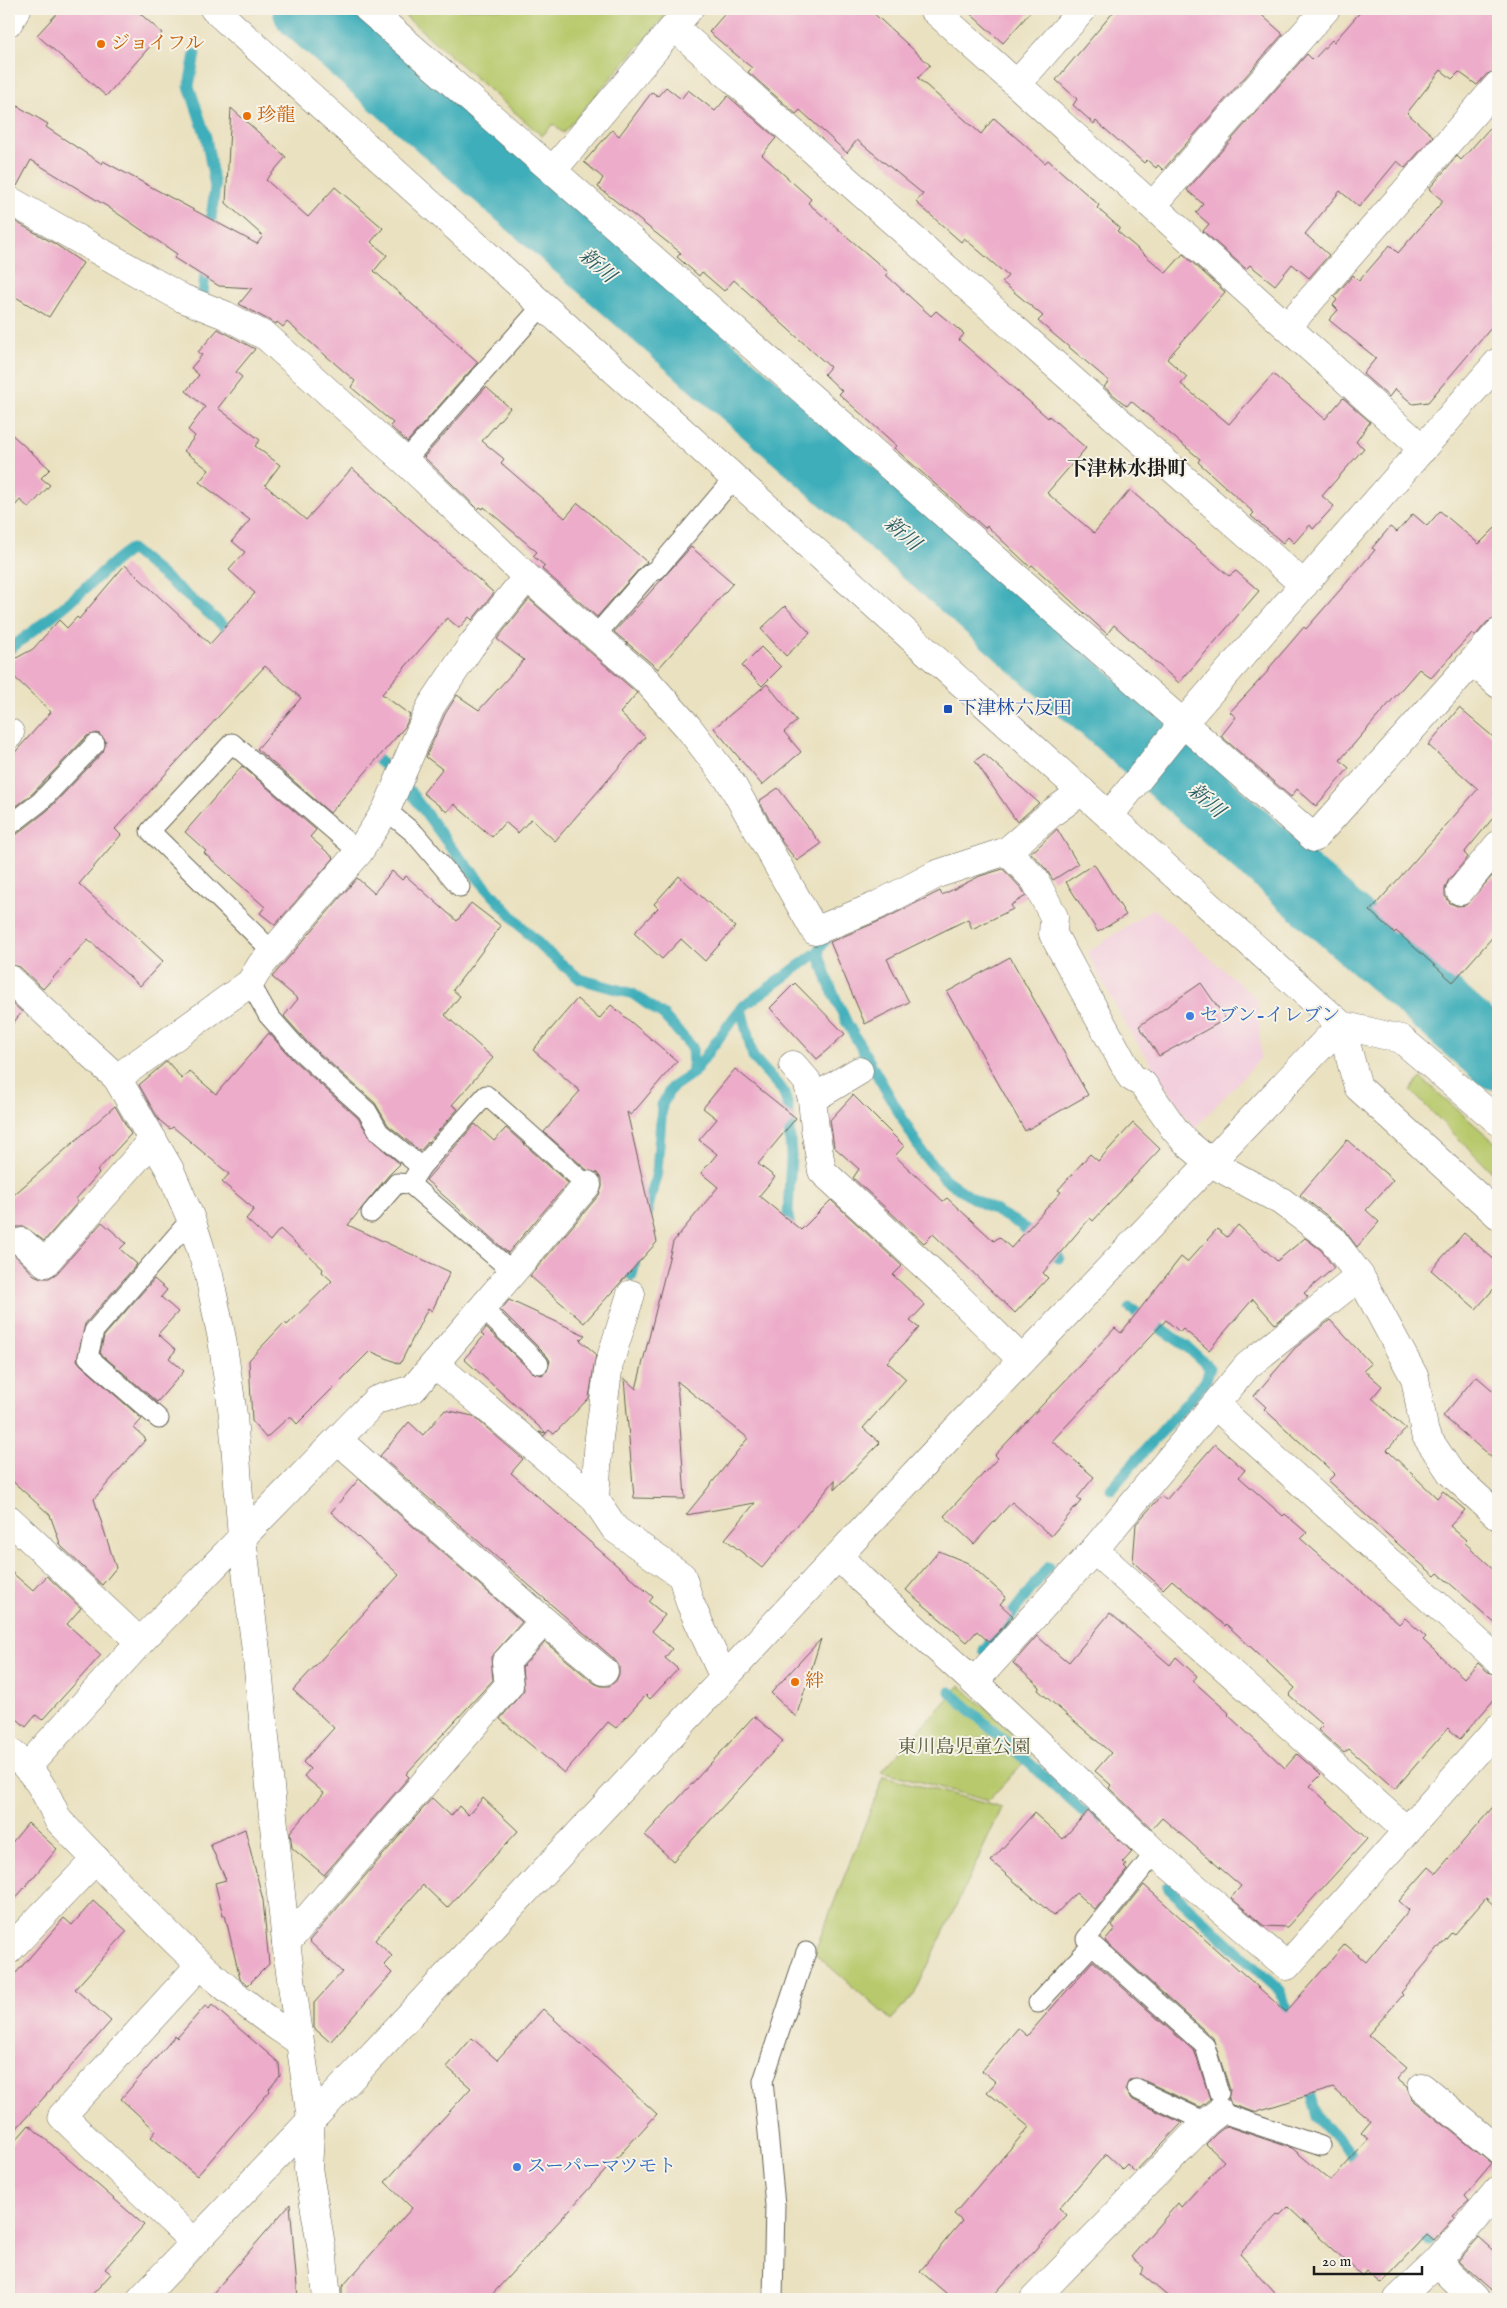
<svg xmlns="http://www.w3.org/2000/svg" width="1507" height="2308" font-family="'IM FELL English','Noto Serif JP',serif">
	<rect width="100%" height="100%" fill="#f7f3e8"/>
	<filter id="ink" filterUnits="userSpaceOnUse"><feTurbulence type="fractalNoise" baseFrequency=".02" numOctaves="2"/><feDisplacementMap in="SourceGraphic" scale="10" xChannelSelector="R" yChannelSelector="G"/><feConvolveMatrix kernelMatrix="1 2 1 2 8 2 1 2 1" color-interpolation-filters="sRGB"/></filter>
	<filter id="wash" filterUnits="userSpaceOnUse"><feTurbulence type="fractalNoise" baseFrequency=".0096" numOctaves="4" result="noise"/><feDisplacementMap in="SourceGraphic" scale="20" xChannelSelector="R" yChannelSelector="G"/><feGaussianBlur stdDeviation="1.12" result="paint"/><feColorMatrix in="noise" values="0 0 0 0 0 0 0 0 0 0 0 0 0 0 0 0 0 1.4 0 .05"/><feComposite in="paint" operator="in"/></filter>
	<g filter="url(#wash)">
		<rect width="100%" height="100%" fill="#eae1c0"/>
		<!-- built -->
		<polygon fill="#f3cfde" points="1153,908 1258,1000 1261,1058 1194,1129 1130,1032 1087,953"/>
		<!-- green -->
		<g fill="#b7c96c" stroke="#6a7244">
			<polygon points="397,9 671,9 563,133 553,124 542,136"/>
			<polygon points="1421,1078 1498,1145 1498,1178 1410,1090"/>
			<polygon points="960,1685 1033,1752 988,1801 882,1771"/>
			<polygon points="884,1776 1002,1808 914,1995 891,2020 814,1953"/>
		</g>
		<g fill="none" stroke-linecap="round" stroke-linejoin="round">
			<!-- stream -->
			<g stroke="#3eaeba" stroke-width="11">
				<polyline points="195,54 189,86 206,137 215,187 209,235"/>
				<polyline points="203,294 206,263"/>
				<path d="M9,650C30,633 52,617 73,599C93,583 109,563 131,549L237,637"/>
				<polyline points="366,749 406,786 452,849 518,923 546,951 580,979 633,994 664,1016 692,1047 693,1073"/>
				<polyline points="828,935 818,952 829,984 847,1023 923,1154 945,1179 969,1196 1021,1225 1059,1258"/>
				<polyline points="645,1220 657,1172 662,1105 671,1088 693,1073 741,1008"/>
				<polyline points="791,1236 788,1215 791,1156 788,1106 783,1091 753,1057 741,1008 818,952"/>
				<polyline points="632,1276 636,1255"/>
				<polyline points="1111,1489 1205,1382 1210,1368 1186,1346 1130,1308"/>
				<polyline points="984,1650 1048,1567"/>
				<polyline points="950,1692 1097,1824"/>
				<polyline points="1167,1887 1281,1991 1291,2026"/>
				<polyline points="1307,2082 1317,2117 1362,2167"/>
				<polyline points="1415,2225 1429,2241"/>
			</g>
			<!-- river -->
			<polyline stroke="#3eaeba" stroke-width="65" points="305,9 1498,1058"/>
		</g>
		<g id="blocks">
			<!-- building -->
			<g fill="#edadca">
				<polygon points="61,9 135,9 162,33 106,96 37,35"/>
				<polygon points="729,9 869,9 930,65 918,78 981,134 994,118 1045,163 1048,160 1099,205 1097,208 1120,228 1117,231 1166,273 1183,254 1225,292 1167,359 1187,377 1181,384 1229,424 1273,374 1325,419 1343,398 1370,422 1356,442 1364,448 1322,496 1334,506 1313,529 1310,525 1294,543 1288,537 1283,543 1251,516 1254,513 1198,462 1200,459 1131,401 1127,406 1104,387 1109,381 1038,321 1043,316 1002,282 1008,276 964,238 961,242 916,202 923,194 857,140 847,153 800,110 796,114 748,72 752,68 709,32"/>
				<polygon points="965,9 1033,9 1003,43"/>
				<polygon points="1116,9 1255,9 1283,34 1163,170 1158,165 1156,168 1147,160 1144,163 1096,121 1094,124 1073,105 1077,99 1056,80"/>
				<polygon points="1363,9 1498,9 1498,70 1487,74 1477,85 1459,72 1452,79 1441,70 1407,113 1433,136 1405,168 1397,161 1359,207 1340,191 1305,234 1329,255 1309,278 1292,264 1275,285 1250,265 1246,269 1203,231 1209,224 1196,213 1203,204 1187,190 1307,54 1313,60 1332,40 1334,42"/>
				<polygon points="666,87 681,99 688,90 715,111 728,96 776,138 762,155 811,199 808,203 888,272 886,275 931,316 936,311 964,334 959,340 1048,418 1049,416 1086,448 1047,493 1094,533 1130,490 1229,576 1236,571 1259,591 1179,683 1114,625 1107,634 1032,565 1030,567 987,526 985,528 894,448 897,446 839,394 842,391 824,374 830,367 734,280 724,291 702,272 699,276 677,257 681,253 598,187 603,178 584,162 612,130 619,136 652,92 658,96"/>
				<polygon points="9,101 48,124 46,127 102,164 103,161 257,244 263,236 226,203 231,108 286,157 266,180 308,217 335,187 383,228 371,242 387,255 374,271 478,362 407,442 390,426 393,423 351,387 355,381 287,322 283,327 277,322 276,324 239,304 252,288 219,286 174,258 177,254 108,207 31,160 17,186 9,184"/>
				<polygon points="1498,119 1498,320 1428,402 1413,404 1395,389 1389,397 1363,374 1376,358 1329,320 1338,310 1333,305 1337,300 1334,297 1353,275 1359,281 1390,245 1398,253 1443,201 1429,189 1457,156 1461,160"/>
				<polygon points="9,218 55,244 83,263 49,317 9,293"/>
				<polygon points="218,329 255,349 236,372 242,377 218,408 260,440 255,446 280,465 265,485 306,520 352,468 494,593 472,620 469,617 459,628 447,618 382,694 410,715 405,727 330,813 257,749 301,698 265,666 115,829 121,835 79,884 163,961 140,986 88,939 43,989 20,967 9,964 9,837 16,835 48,810 103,752 106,741 98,733 87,736 32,794 9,812 9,759 51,712 9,672 9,662 33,649 59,620 67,628 77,617 79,619 125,565 210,644 255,593 229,570 245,552 232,541 250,520 199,482 209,470 184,451 195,436 188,430 205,407 186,391 199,375 191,368 202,355 198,352"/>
				<polygon points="486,387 510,408 482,441 504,459 501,463 565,518 578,503 647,562 640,568 597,617 542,569 545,566 533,556 537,552 484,507 483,509 480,507 478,509 424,457"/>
				<polygon points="9,432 50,469 41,478 50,485 29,508 20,500 9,513"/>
				<polygon points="1440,511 1479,544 1498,525 1498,618 1487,622 1475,636 1472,633 1431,678 1419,669 1340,760 1349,768 1316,806 1297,789 1291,797 1221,736 1236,717 1230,712 1270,669 1269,668 1304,627 1306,629 1375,550 1372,548 1390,527 1397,532 1413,514 1427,526"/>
				<polygon points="691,547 733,583 658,669 614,632"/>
				<polygon points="529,599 637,693 620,713 645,737 555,841 531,819 518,833 505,822 492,837 454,804 447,812 423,793 442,769 426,757 445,714 457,695 479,710 524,660 497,639"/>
				<polygon points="785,606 810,633 786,656 761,629"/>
				<polygon points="761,647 781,667 762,686 742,666"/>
				<polygon points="767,684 797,721 784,732 801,752 762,785 714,728"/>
				<polygon points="1459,708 1498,741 1498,812 1464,853 1468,857 1448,881 1445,889 1445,896 1450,903 1457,906 1466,905 1492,876 1498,881 1498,931 1453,982 1396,931 1394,933 1370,911 1478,789 1428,745"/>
				<polygon points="984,754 1039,803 1017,822 975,761"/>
				<polygon points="242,766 316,830 310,837 334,858 275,925 260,913 265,907 204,853 206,851 185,832"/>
				<polygon points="778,788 821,844 797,861 782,842 759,801"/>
				<polygon points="1057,829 1078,864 1053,880 1046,869 1030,852 1036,849"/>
				<polygon points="1094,864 1126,915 1098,932 1066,882"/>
				<polygon points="1003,869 1022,889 1026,896 1011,905 1013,909 972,929 968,919 887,959 909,1002 865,1024 830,942 882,920 940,891 942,895 980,876"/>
				<polygon points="392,871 402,880 406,876 457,921 471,903 501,926 453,990 460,996 445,1015 493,1058 452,1105 458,1109 420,1151 388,1125 375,1103 308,1043 284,1016 298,999 272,977 357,878 374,893"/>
				<polygon points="679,876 735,927 705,961 681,939 662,959 634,933 658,908 654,904"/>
				<polygon points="1010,957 1088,1095 1025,1131 947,992"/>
				<polygon points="795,983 845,1034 817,1059 770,1008"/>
				<polygon points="1201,983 1226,1019 1159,1056 1139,1026"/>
				<polygon points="577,999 599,1019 611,1005 677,1061 631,1115 627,1112 657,1242 584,1323 530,1276 599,1195 602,1187 602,1180 597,1173 587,1170 544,1132 580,1091 533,1050"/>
				<polygon points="9,1000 22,1012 9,1028"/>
				<polygon points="269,1033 292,1059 358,1118 372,1140 400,1164 388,1176 348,1225 450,1272 432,1311 428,1308 400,1364 370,1351 297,1424 290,1416 266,1438 252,1421 249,1360 285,1322 287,1325 332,1281 322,1272 323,1269 280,1229 270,1241 246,1219 254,1209 222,1182 229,1174 173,1127 170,1129 159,1120 139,1085 167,1061 182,1079 189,1071 216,1094"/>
				<polygon points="735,1069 796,1118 758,1164 775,1177 759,1196 801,1230 831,1200 902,1266 893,1275 925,1305 910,1321 919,1328 887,1362 906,1379 863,1428 880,1443 835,1489 835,1480 762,1568 725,1539 755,1503 686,1515 748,1438 677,1381 685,1499 634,1498 624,1378 636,1389 673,1242 718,1187 701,1173 717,1154 699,1140 717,1119 703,1108"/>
				<polygon points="853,1095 904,1146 895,1156 943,1201 947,1198 994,1241 999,1237 1011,1248 1061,1192 1058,1190 1090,1154 1098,1161 1133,1123 1160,1149 1093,1221 1090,1218 1043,1273 1048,1278 1015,1313 933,1234 924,1243 853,1178 859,1169 834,1147 830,1120"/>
				<polygon points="115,1106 131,1134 97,1171 99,1173 76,1199 78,1202 44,1241 25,1227 17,1227 9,1235 9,1199"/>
				<polygon points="475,1124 494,1141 506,1128 568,1183 508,1253 426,1180"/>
				<polygon points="1347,1140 1393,1180 1366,1210 1379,1222 1357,1247 1342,1227 1300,1195"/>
				<polygon points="102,1222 126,1243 120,1249 137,1264 85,1324 77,1360 81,1365 142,1419 134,1428 146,1439 94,1499 116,1568 102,1585 61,1546 50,1515 9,1478 9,1249 34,1275 41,1278 49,1278 57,1273"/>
				<polygon points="1238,1225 1277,1261 1305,1238 1321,1250 1334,1268 1304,1293 1308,1297 1275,1324 1253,1299 1209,1350 1183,1329 1180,1332 1166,1320 1052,1441 1094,1477 1077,1498 1081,1501 1051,1536 1012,1502 974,1544 944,1516 998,1458 995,1455 1115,1328 1121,1333 1181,1257 1187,1262 1217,1229 1227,1237"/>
				<polygon points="1464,1233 1498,1263 1498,1284 1476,1309 1431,1270"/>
				<polygon points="154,1279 167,1290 161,1297 178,1312 158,1334 176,1350 169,1358 184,1371 157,1402 100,1353 104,1336"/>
				<polygon points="509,1300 585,1335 580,1340 596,1354 589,1398 554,1434 549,1430 544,1436 539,1432 546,1433 464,1359 484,1336 481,1334 486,1328 532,1372 542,1375 547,1371 550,1361 547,1356 501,1310"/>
				<polygon points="1330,1320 1371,1364 1364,1370 1382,1386 1372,1398 1406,1429 1387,1450 1437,1498 1443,1491 1465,1510 1450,1526 1466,1540 1464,1542 1498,1573 1498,1626 1438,1573 1435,1576 1406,1551 1328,1481 1335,1474 1264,1409 1266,1407 1254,1396 1295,1348"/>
				<polygon points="1476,1376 1498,1395 1498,1463 1443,1416"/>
				<polygon points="445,1410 473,1416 523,1459 511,1473 653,1597 649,1602 665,1615 652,1631 672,1649 665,1658 678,1669 650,1699 646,1695 616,1728 608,1722 564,1773 500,1719 524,1690 522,1667 545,1642 594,1683 601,1686 609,1686 616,1681 619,1674 619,1666 614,1659 380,1456 409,1422 423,1435"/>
				<polygon points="1215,1444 1245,1470 1239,1477 1283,1516 1285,1514 1307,1533 1301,1539 1399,1624 1405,1618 1426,1637 1423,1640 1464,1678 1478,1663 1488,1672 1498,1675 1498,1695 1460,1739 1448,1728 1395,1789 1349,1749 1344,1753 1318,1730 1323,1725 1289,1695 1295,1688 1226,1624 1225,1626 1172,1580 1163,1589 1133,1562 1136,1524 1161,1496 1166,1500"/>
				<polygon points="359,1479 522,1622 491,1657 493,1680 406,1774 409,1777 324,1875 292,1848 290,1832 324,1793 304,1776 310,1769 303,1762 334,1728 293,1690 399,1575 331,1512"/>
				<polygon points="939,1551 968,1563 1006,1597 1000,1604 1013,1616 989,1642 977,1631 967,1642 906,1590"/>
				<polygon points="9,1570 33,1591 47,1576 81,1608 67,1624 101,1655 42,1720 36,1715 26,1727 9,1712"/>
				<polygon points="1110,1613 1170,1665 1176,1657 1197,1676 1193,1681 1229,1713 1228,1715 1285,1768 1297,1754 1321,1775 1310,1786 1367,1839 1287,1927 1264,1926 1231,1898 1241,1886 1162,1818 1152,1829 1109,1788 1111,1785 1095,1771 1111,1753 1038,1690 1040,1687 1013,1663 1037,1636 1063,1659 1064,1658 1069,1662"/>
				<polygon points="821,1639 796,1717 771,1693"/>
				<polygon points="754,1716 783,1741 673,1861 645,1835"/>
				<polygon points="432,1798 451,1816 459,1806 468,1815 483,1798 518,1831 447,1908 423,1885 375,1940 392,1956 384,1965 392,1973 330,2042 314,2028 314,2003 342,1972 309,1941"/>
				<polygon points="1498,1801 1498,1909 1486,1898 1455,1934 1452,1932 1401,1993 1403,1995 1368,2035 1407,2068 1397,2079 1407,2087 1412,2099 1492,2164 1465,2196 1469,2201 1453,2215 1455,2217 1434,2241 1427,2235 1381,2284 1366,2271 1362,2276 1288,2207 1279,2216 1277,2215 1240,2254 1280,2299 1171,2299 1140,2273 1144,2268 1131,2257 1178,2203 1181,2207 1224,2161 1206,2144 1216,2134 1226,2126 1292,2148 1331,2181 1369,2139 1361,2133 1371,2121 1333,2088 1254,2112 1232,2105 1228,2100 1230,2090 1213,2038 1105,1941 1115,1929 1112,1925 1144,1885 1286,2012 1345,1944 1366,1962 1409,1910 1399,1901 1429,1867 1436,1873"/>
				<polygon points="1088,1811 1132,1852 1123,1862 1127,1865 1124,1867 1127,1870 1095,1910 1076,1893 1054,1916 991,1861 1034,1813 1063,1839"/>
				<polygon points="28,1823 57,1849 9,1906 9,1846"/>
				<polygon points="245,1829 263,1900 269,1964 248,1985 240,1979 225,1915 223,1915 215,1883 226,1880 210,1844"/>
				<polygon points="93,1901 127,1931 75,1989 111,2021 9,2137 9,1981 64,1918 72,1925"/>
				<polygon points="1093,1961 1195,2052 1210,2099 1200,2107 1141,2079 1129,2080 1125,2090 1131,2099 1182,2123 1135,2172 1127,2164 1122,2169 1106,2154 1059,2208 1067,2215 990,2299 953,2299 920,2271 962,2221 954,2214 1029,2127 987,2092 996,2082 982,2071 1018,2028 1027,2036"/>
				<polygon points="212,2005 279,2063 280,2076 269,2089 270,2091 197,2176 151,2137 156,2131 121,2099 175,2036 177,2038 205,2006 209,2009"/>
				<polygon points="543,2009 657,2114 488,2299 342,2299 342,2287 412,2208 385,2182 471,2088 447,2067 472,2038 497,2060"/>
				<polygon points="29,2125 144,2225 105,2269 111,2274 88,2299 9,2299 9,2148"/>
				<polygon points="290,2204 298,2299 208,2299"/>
				<polygon points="1479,2237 1498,2254 1498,2297 1458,2261"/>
			</g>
		</g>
	</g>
	<g filter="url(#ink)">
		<use href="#blocks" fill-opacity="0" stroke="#646155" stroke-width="1"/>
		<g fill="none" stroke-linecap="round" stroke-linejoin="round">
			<defs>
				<g id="service">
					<polyline points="405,461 543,305"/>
					<polyline points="596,635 648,575 657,569 734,478"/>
					<polyline points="386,810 415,834 460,887"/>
					<polyline points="9,826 40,802 95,744"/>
					<polyline points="273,952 150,831 232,743 359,852"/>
					<polyline points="250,983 268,1015 300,1051 367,1111 379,1132 421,1167 486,1095 587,1185"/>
					<polyline points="421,1167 410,1184 513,1272"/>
					<polyline points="371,1213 397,1183 410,1184"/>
					<polyline points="482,1308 539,1364"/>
					<polyline points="159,1419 88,1357 94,1331 191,1219"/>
					<polyline points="1155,1853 1086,1939 1205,2046 1219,2093"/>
					<polyline points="1038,2003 1092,1945"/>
					<polyline points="1136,2089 1206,2122"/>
					<polyline points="1219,2112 1321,2146"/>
					<polyline points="773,2299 775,2205 763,2081 806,1952"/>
				</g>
				<g id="minor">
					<polyline points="368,9 1314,838 1498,633"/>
					<polyline points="933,9 1423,449"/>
					<polyline points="9,22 17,9"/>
					<polyline points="674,27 1304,585"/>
					<polyline points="1017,84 1083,9"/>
					<polyline points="553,170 689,9"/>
					<polyline points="9,200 182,298 225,315 267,337 405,461 527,577 647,681 688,727 731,783 815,931 876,906 937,874 1007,851 1053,812 1082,791"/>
					<polyline points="1153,205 1326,9"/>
					<polyline points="1288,326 1498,85"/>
					<polyline points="1473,661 1498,684"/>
					<polyline points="9,735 10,733"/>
					<polyline points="1109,816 1184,722 1498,362"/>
					<polyline points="1007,851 1035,880 1054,917 1053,934 1131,1077 1143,1084 1175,1130 1188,1144 1211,1163 1281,1201 1332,1239 1360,1276 1415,1378 1425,1434 1451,1473 1498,1516"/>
					<polyline points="1460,891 1498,845"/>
					<polyline points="9,979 117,1078 170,1170 191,1219 209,1275 222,1339 233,1415 242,1538 257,1659 286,1943 311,2119 308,2168 323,2257 327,2299"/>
					<polyline points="793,1065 807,1081 812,1099 815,1129 822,1171 949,1288 1022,1360"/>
					<polyline points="117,1078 250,983 261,965 359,852 386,810 431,706 471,646 527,577"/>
					<polyline points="812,1099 859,1071"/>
					<polyline points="22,1242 45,1263 153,1140"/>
					<polyline points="435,1364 595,1499 615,1529 682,1576 690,1603 724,1678"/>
					<polyline points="1215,1405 1498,1660"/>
					<polyline points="595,1499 599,1437 609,1364 631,1294"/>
					<polyline points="9,1519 140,1642"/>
					<polyline points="1094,1550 1407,1831"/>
					<polyline points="838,1556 862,1580 974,1682 1155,1853 1287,1966 1498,1728"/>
					<polyline points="544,1621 604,1671"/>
					<polyline points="974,1682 1094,1550 1247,1366 1360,1276"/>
					<path d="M9,1751C35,1772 45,1789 58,1820C134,1898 206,1983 299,2041"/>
					<polyline points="28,1766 140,1642 376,1400 413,1389 587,1185"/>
					<polyline points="286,1943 509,1685 506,1662 544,1621 338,1440"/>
					<polyline points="9,1950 96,1859"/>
					<polyline points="1422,2087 1498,2150"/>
					<polyline points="194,2242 62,2116 199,1966"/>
					<polyline points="1437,2262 1475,2299"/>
					<polyline points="1034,2299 1206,2122 1219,2112"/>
					<polyline points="1398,2299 1437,2262 1498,2190"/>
				</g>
				<g id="tertiary">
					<polyline points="214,9 1341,1025 1401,1039 1498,1121"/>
					<polyline points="1341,1025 1358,1087 1498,1215"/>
					<polyline points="141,2299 353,2076 949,1437 1341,1025"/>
				</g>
			</defs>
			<!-- service casing -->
			<use href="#service" stroke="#646155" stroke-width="21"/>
			<!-- minor casing -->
			<use href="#minor" stroke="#646155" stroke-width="29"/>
			<!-- tertiary casing -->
			<use href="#tertiary" stroke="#646155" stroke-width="29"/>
			<!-- service -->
			<use href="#service" stroke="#fff" stroke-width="19"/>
			<!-- minor -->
			<use href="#minor" stroke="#fff" stroke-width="28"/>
			<!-- tertiary -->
			<use href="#tertiary" stroke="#fff" stroke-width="28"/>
		</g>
	</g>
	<!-- markers -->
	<g fill="#e8710a" stroke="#f7f3e8" stroke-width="2">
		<circle cx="101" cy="44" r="5"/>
		<circle cx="247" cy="116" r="5"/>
		<circle cx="795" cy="1682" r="5"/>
	</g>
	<rect fill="#1a4fb4" stroke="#f7f3e8" stroke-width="2" x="943" y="704" width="10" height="10" rx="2.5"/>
	<g fill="#3f7fe0" stroke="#f7f3e8" stroke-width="2">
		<circle cx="1190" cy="1016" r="5"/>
		<circle cx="517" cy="2167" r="5"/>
	</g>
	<g text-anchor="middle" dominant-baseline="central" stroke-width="4" stroke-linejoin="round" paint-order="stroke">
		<!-- food labels -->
		<g font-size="19" fill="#c56008" stroke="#f7f3e8" text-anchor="start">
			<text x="111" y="44">ジョイフル</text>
			<text x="257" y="116">珍龍</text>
			<text x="805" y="1682">絆</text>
		</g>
		<!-- transit labels -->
		<g font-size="19" fill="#164399" stroke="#f7f3e8" text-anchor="start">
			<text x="958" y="709">下津林六反田</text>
		</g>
		<!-- shop labels -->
		<g font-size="19" fill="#366cbe" stroke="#f7f3e8" text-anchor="start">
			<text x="1200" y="1016">セブン-イレブン</text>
			<text x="527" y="2167">スーパーマツモト</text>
		</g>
		<!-- park labels -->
		<g font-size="19" fill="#525938" stroke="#f7f3e8">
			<text x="964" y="1748">東川島児童公園</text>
		</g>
		<!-- water labels -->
		<g font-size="20" font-style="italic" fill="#2b5e63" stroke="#f7f3e8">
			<text transform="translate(597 266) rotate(41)">新川</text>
			<text transform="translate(902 534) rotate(41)">新川</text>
			<text transform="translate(1206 801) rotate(41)">新川</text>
		</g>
		<!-- neighbourhood labels -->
		<g font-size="20" font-weight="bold" fill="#1c1c1c" stroke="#f7f3e8">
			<text x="1127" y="469">下津林水掛町</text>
		</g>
	</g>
	<!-- margin -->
	<rect width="1507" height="2308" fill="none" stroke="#f7f3e8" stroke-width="30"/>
	<!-- scale -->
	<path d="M1314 2266v8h108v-8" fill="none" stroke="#1c1c1c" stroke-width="2.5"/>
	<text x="1322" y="2266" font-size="15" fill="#1c1c1c" stroke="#f7f3e8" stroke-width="4" paint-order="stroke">20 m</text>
</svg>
